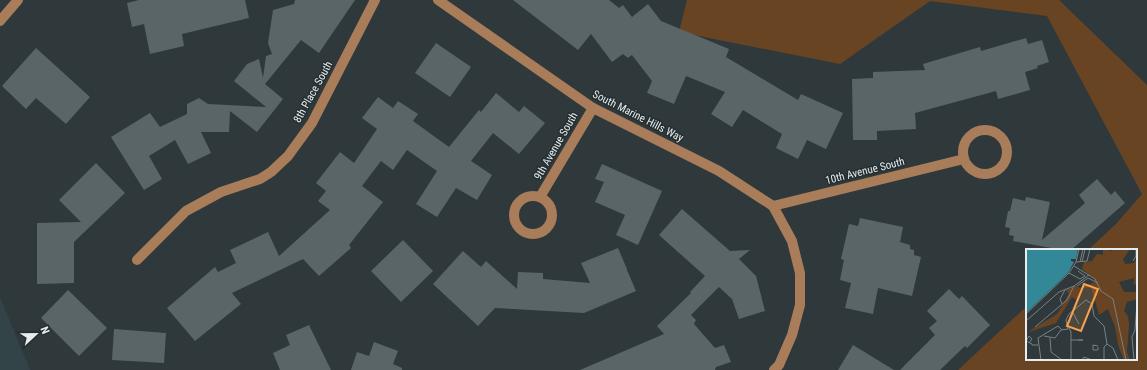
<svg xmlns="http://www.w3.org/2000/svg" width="1147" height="370" font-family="'Roboto Condensed',sans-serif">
	<rect width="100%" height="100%" fill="#2f393b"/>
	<!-- built -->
	<polygon fill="#334448" points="0,297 30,370 0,370"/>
	<!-- green -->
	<polygon fill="#684423" points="687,0 1059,0 1147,85 1147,370 958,370 1027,306 1027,359 1136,359 1136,250 1088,250 1116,224 1142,194 1047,16 930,1 840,64 679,32"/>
	<!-- building -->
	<g fill="#5a6568">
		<polygon points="139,0 245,0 249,18 182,34 184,46 150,54 144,24 132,27 127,3"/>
		<polygon points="295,0 355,0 319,53 301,40 265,84 283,99 257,132 230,111 229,132 201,132 211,153 188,164 175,140 149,156 162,179 144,190 111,137 150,113 160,127 187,114 187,104 199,98 208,104 266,107 234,81 247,64 259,59 263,78 266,56 272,54 268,43 273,10 294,4"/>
		<polygon points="513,0 609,0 619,8 623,5 632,17 648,4 661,21 729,49 726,57 798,100 801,94 843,113 826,149 807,140 798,159 776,148 782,134 743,110 732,127 711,114 725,92 686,76 674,104 647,93 652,81 632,55 628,58 623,54 612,62 591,34 578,50"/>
		<polygon points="1026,38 1028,44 1042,40 1049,62 1037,66 1038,68 1025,72 1030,90 998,99 996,91 915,113 916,129 877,131 877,140 853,140 852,79 873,78 873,72 925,70 923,64 980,47 981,51"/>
		<polygon points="436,43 471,67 450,97 415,73"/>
		<polygon points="36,48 90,97 66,124 36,98 26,109 2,86"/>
		<polygon points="496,93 519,112 524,106 545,123 519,154 493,133 471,161 492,175 477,200 456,188 437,217 416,204 437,171 407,150 393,170 381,161 362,186 383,202 349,245 351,248 319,276 303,259 232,293 241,304 195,341 167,308 215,267 218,272 236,263 230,250 268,232 279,256 330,210 318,201 326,191 316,183 340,152 354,163 377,129 362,118 378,97 393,108 398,101 418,114 413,121 449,147 479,110 481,112"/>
		<polygon points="96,163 125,193 74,242 74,283 37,284 37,223 81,222 59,200"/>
		<polygon points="602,164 662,191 638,245 616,235 625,215 595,202 604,182 595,179"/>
		<polygon points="1097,179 1111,195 1115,191 1125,203 1071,250 1062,250 1013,241 1014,236 1009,235 1010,228 1005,227 1008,211 1010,211 1013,198 1025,201 1026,197 1050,202 1042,240 1085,203 1079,195"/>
		<polygon points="682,209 730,251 750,250 739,259 756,276 765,311 739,319 732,299 719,287 691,315 696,320 694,324 715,348 724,345 731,362 716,367 715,370 580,370 664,334 657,326 691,293 690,292 705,276 659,235"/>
		<polygon points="860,218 903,227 900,242 910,245 910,249 914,250 914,255 921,257 912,296 878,288 873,314 845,308 851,283 840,280 844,260 841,259 849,224 858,226"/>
		<polygon points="403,240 433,271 401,302 371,271"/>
		<polygon points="618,248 627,269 626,272 627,270 636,291 584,313 495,308 478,326 433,284 463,251 481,267 486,261 517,289 518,272 543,273 543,279 590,283 581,263"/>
		<polygon points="949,289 959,299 962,296 990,325 967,348 965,346 940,370 900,370 935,335 929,328 937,321 927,311"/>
		<polygon points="68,290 107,328 79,356 41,318"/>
		<polygon points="309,325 331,370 280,370 273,353 290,345 286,335"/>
		<polygon points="114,329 166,333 164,363 112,360"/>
		<polygon points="374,342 398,351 393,364 402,368 402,370 351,370 357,352 369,356"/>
		<polygon points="853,345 894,370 838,370"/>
	</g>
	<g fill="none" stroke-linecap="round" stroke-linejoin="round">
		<!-- minor -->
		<g stroke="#a97d59" stroke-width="10">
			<polyline points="438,0 593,108 719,171 773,206 792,241 800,273 800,305 792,335 779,365 774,370"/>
			<polyline points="0,21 18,0"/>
			<circle cx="985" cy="152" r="22"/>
			<circle cx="533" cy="215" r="19"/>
			<polyline points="540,197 593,108"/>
			<polyline points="773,206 964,159"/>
			<polyline points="137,260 186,211 221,192 260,179 271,172 288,156 312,123 375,0"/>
		</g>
	</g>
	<g text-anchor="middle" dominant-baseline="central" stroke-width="3" stroke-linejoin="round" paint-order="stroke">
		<!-- street labels -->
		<g font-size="11" fill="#e7edef" stroke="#252f31">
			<text transform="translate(313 92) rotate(-61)">8th Place South</text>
			<text transform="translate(638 116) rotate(27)">South Marine Hills Way</text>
			<text transform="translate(556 146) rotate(-60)">9th Avenue South</text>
			<text transform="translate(865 171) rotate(-14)">10th Avenue South</text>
		</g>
	</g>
	<!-- overview -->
	<g transform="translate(1026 249)">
		<rect width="111" height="111" fill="#2f393b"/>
		<path d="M77,0L86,2L87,0H104L97,10L99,15L108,14L111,9V35L108,36V29L93,33L98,43H111V50L101,53L98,62L102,67L103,76L101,103L104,111H98L92,96L89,78L82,60L73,66L65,38L57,39L52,52L46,48L30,74L0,84L31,65L43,45L40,41L50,37L54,39L71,32L56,20L58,13L66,12L71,5L77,6Z" fill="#684423"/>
		<path d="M0,0H52L50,10H45V12L48,13L42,24L0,64Z" fill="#328897"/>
		<path fill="none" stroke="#798183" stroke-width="1" d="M107,12L110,7V0M50,13L61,12L64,0M54,13L57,0M56,13L59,0M48,17L69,30L75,42L87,50L100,111M43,24L54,30L59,27L52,22M51,37L62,29L72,34M60,51L66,55L68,67L78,77L81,95M36,55L34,50L39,41M46,62L53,75M0,65L43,24L50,13L53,0M0,72L33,43L48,37L63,26M9,78L41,51L48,37M43,79L45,83V111M18,87L29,89L35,81L42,80L40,71L43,65L60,51M24,89L25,103L36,111M45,91H57H52M3,94L6,90L3,87L0,92L6,95V96H12M81,95L87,99L92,111M72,97L67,96V101H72V98M15,111L12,89L32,77L36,81M56,111L58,108L66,111M78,111V98L81,95M108,111L106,88L109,81L111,54"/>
		<path fill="#f9a04d" fill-opacity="0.15" stroke="#f9a04d" stroke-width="2" d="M58,35L72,40L55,82L41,77Z"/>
		<rect width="111" height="111" fill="none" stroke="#e7edef" stroke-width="2"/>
	</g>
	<!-- north arrow -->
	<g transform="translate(36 334) rotate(68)" stroke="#252f31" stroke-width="3" paint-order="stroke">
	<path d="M0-3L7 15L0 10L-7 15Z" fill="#e7edef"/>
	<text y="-6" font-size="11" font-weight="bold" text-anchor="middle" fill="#e7edef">N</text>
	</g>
</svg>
